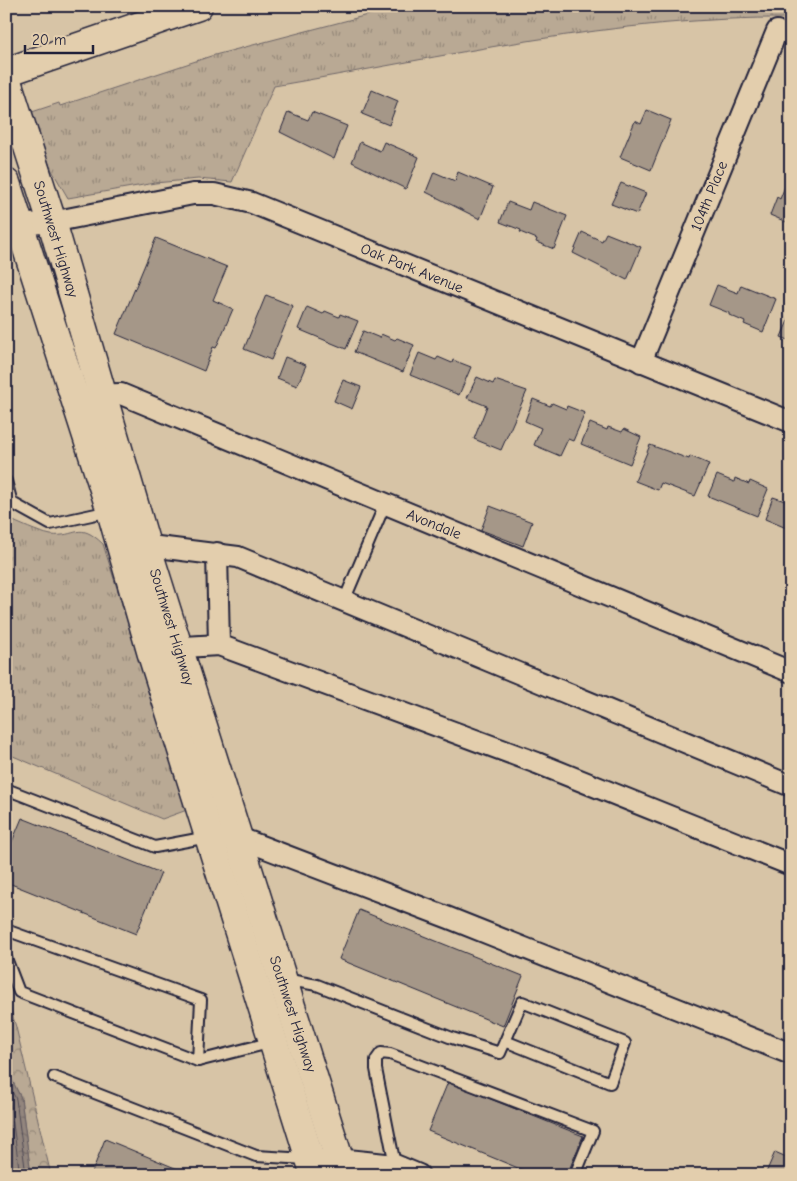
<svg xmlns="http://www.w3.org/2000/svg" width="797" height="1181" font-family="'Comic Neue',sans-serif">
	<defs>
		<pattern id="grass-tufts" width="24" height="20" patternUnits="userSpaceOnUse" patternTransform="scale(1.25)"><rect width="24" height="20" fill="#b9a994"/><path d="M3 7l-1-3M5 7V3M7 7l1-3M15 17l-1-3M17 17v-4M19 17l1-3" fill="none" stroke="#96897a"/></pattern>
		<pattern id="forest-crowns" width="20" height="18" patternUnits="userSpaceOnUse" patternTransform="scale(1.25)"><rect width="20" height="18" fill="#b9a994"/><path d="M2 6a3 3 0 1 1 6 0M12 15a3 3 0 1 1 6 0" fill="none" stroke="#96897a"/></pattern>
		<pattern id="water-ripples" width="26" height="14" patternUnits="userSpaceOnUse" patternTransform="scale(1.25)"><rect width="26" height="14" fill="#92857d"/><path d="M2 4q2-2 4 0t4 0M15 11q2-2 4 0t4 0" fill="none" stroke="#776c68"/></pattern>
	</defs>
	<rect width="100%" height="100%" fill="#d7c4a6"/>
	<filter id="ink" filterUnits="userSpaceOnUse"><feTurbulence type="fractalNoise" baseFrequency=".02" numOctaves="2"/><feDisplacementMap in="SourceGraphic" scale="10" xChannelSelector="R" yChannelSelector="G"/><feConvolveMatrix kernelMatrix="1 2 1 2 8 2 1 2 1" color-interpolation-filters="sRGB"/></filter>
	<g filter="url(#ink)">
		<!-- grass -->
		<g fill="url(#grass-tufts)" stroke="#6e6668">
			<path d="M402,6H791V18C616,16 445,57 274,86L232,182L198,179L155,183L68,198L50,167L32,112L59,103L60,106L211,56Z"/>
			<path d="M6,518C21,524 36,532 51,535C77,538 78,520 103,544L187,810L162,819L6,753Z"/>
		</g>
		<!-- forest -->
		<polygon fill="url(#forest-crowns)" stroke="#6e6668" points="6,995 16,1027 51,1175 31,1175 21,1098 6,1068"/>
		<!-- water -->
		<polygon fill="url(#water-ripples)" stroke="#655d63" points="6,1068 21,1098 31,1175 6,1175"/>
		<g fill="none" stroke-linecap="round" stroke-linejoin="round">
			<!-- shore -->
			<g stroke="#4f4a55" stroke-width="1">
				<polyline points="6,1080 16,1099 26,1175"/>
				<polyline points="6,1094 10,1102 20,1175"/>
			</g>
		</g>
		<!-- building -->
		<g fill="#a59788" stroke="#22223b">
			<polygon points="372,90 398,101 389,125 362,114"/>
			<polygon points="647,110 671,120 651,170 620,157 635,121 641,124"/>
			<polygon points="288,112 308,120 312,112 347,126 334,159 280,132"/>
			<polygon points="360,142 380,151 384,142 419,157 406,189 352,162"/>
			<polygon points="434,172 455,181 458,172 493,187 480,219 426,192"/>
			<polygon points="791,181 791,224 770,215 777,197 780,199 786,184 789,186"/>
			<polygon points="621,183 646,193 637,214 611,204"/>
			<polygon points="508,202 529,210 532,202 567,216 554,249 536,242 537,239 520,232 521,230 500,222"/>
			<polygon points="582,232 602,241 606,233 641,247 627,280 573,253"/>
			<polygon points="156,238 227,267 213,300 233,309 216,348 213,347 204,371 116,334"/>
			<polygon points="717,285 738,293 741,285 776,299 763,332 744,324 745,322 729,315 729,313 709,305"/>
			<polygon points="266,295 293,306 271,360 244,349"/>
			<polygon points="307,307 323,314 325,311 339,317 340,314 358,321 346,349 298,329"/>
			<polygon points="790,316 791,317 791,341 781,337"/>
			<polygon points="363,331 380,338 381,334 395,340 397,338 414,345 403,372 354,352"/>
			<polygon points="419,353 436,360 438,357 452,363 453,360 471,367 459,395 410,375"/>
			<polygon points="285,357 306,365 297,386 277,378"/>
			<polygon points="477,377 493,384 495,380 527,391 501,450 474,439 487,406 467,398"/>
			<polygon points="343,380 361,387 352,409 334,401"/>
			<polygon points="533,399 550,406 552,403 566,409 567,406 585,413 573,441 568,439 560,456 534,445 541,428 525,421"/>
			<polygon points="590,423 607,430 608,427 622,432 624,429 641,437 630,464 581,444"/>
			<polygon points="650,445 689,459 690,456 709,464 695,496 661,483 658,490 635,481"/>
			<polygon points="717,475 734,482 735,478 749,484 750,481 768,489 757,516 708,496"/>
			<polygon points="773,497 791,503 791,530 765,519"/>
			<polygon points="490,506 532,522 523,546 481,530"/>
			<polygon points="22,818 161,873 136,934 6,882 6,856"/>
			<polygon points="359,910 523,976 503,1026 339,959"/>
			<polygon points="448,1082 583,1136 567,1175 535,1175 428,1131"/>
			<polygon points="105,1139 192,1175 91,1175"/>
			<polygon points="775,1152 791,1159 791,1175 765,1175"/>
		</g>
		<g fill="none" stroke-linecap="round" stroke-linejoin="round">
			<defs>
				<g id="lane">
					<polyline points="6,481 12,503 50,524 110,511"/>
					<polyline points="344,601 385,504"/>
					<polyline points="6,789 155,847 208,837"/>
					<polyline points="6,930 201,1000 198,1061"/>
					<polyline points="6,958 19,992 198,1061 273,1042"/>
					<polyline points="284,979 317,985 452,1038 500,1053 522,1002 625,1043 610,1083 505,1041"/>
					<polyline points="54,1077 256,1156 307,1159"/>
					<polyline points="395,1165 376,1069 376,1060 381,1053 390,1054 593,1131 575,1175"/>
				</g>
				<g id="street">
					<polyline points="19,225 52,222 193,194 214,194 252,203 791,422"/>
					<polyline points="641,362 777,31"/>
					<polyline points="90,395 121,394 791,672"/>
					<polyline points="134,544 238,557 791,786"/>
					<polyline points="217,553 219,645"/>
					<polyline points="166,648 219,645 537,763 791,865"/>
					<polyline points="228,837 237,837 449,918 791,1054"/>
					<polyline points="328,1158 395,1165 419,1175"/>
				</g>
				<g id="primary">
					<polyline points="6,78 52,222 146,545 344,1175"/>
					<polyline points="6,183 111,511 151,651 315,1175"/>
				</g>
				<polyline id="highway" points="6,72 198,6"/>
			</defs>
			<!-- lane casing -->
			<use href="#lane" stroke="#22223b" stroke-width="14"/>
			<!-- street casing -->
			<use href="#street" stroke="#22223b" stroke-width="24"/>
			<!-- primary casing -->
			<use href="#primary" stroke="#22223b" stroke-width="31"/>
			<!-- highway casing -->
			<use href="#highway" stroke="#22223b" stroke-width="31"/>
			<!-- lane -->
			<use href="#lane" stroke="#e3cead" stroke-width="10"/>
			<!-- street -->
			<use href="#street" stroke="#e3cead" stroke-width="20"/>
			<!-- primary -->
			<use href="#primary" stroke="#e3cead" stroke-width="28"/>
			<!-- highway -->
			<use href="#highway" stroke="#e3cead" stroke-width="28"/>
		</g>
	</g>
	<g text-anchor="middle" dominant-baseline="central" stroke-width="4.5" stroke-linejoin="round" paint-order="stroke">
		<!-- street labels -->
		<g font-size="15" fill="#22223b" stroke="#e3cead">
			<text transform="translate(709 196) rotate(-68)">104th Place</text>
			<text transform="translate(56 239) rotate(73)">Southwest Highway</text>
			<text transform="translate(412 268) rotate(22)">Oak Park Avenue</text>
			<text transform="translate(434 524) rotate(22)">Avondale</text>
			<text transform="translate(172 627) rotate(73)">Southwest Highway</text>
			<text transform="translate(293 1014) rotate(72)">Southwest Highway</text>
		</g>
	</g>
	<!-- margin -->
	<rect width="797" height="1181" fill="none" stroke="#e3cead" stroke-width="25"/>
	<rect x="12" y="12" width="772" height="1156" fill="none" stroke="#22223b" stroke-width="2" filter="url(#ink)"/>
	<!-- scale -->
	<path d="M25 45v8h68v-8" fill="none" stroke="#22223b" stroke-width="2.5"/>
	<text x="32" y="45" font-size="15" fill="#22223b" stroke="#e3cead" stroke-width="4" paint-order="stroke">20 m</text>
</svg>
